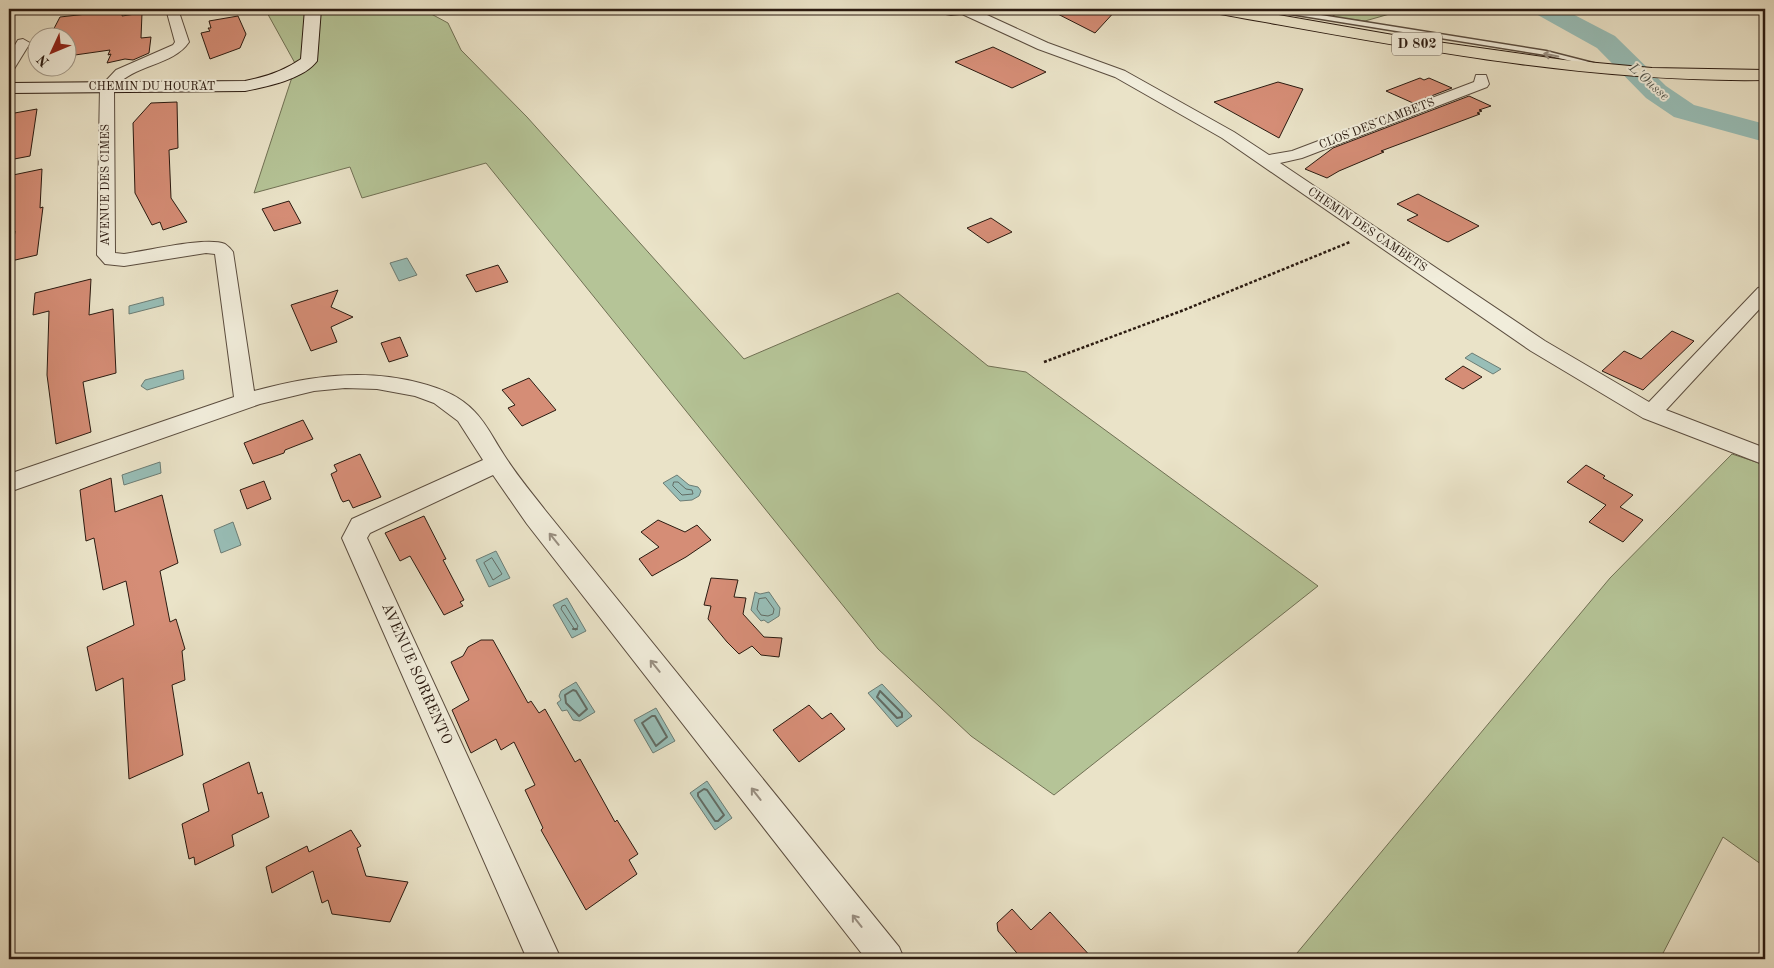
<svg xmlns="http://www.w3.org/2000/svg" width="1774" height="968" font-family="'Old Standard TT',serif">
	<rect width="100%" height="100%" fill="#eae3c8"/>
	<filter id="stains"><feTurbulence type="fractalNoise" baseFrequency=".004" numOctaves="4"/><feColorMatrix values="0 0 0 0 .2 0 0 0 0 .09 0 0 0 0 .02 0 0 0 .5 -.17"/></filter>
	<radialGradient id="worn" r=".72"><stop offset=".6" stop-color="#630" stop-opacity="0"/><stop offset="1" stop-color="#630" stop-opacity=".3"/></radialGradient>
	<!-- green -->
	<g fill="#b5c497" stroke="#707054">
		<polygon points="265,9 422,9 448,23 461,50 527,117 744,359 898,293 988,366 1026,372 1318,586 1054,795 971,736 878,649 486,163 362,198 350,167 254,193 296,65"/>
		<polygon points="1371,9 1407,9 1365,21 1331,17 1338,13 1367,14"/>
		<polygon points="1732,454 1765,465 1765,867 1723,837 1660,959 1292,959 1610,578"/>
	</g>
	<!-- water -->
	<g fill="#98beb7" stroke="#6c7d75">
		<polygon points="407,258 417,275 399,281 390,263"/>
		<polygon points="163,297 164,305 129,314 129,306"/>
		<polygon points="1472,353 1501,369 1493,374 1465,358"/>
		<polygon points="183,370 184,379 147,390 141,386 145,380"/>
		<polygon points="160,462 161,473 124,485 122,475"/>
		<polygon points="677,475 689,485 698,487 701,491 699,496 692,500 680,501 663,483"/>
		<polygon points="233,522 241,545 221,553 214,530"/>
		<polygon points="496,551 510,578 489,587 476,560"/>
		<polygon points="755,592 760,594 769,592 780,608 779,616 768,623 764,620 761,621 751,610"/>
		<polygon points="567,598 586,631 572,638 553,605"/>
		<polygon points="576,682 595,712 580,721 573,720 567,710 562,711 557,703 561,700 559,696 561,691"/>
		<polygon points="882,684 912,716 897,727 868,693"/>
		<polygon points="656,708 675,741 653,753 634,720"/>
		<polygon points="707,781 732,818 715,830 690,793"/>
	</g>
	<g fill="none" stroke-linecap="round" stroke-linejoin="round">
		<!-- shore-far1 -->
		<g stroke="#626c64" stroke-width="1">
			<polygon points="674,482 678,482 686,489 692,490 693,494 682,495 673,486"/>
			<polygon points="492,558 502,574 493,580 484,563"/>
			<polygon points="766,598 774,609 773,614 768,616 761,615 757,609 759,599"/>
			<polyline points="575,630 561,609 562,606 565,605 578,626 576,630"/>
		</g>
		<!-- shore -->
		<g stroke="#626c64" stroke-width="2">
			<polyline points="573,629 577,629"/>
			<polygon points="573,690 576,691 587,709 579,716 566,703 565,695"/>
			<polygon points="880,691 902,713 902,717 897,718 877,697"/>
			<polygon points="652,716 655,716 667,737 656,746 642,723"/>
			<polygon points="704,789 707,790 724,815 718,821 715,821 698,796 698,793"/>
		</g>
		<!-- river -->
		<polygon fill="#98beb7" fill-rule="evenodd" points="1533,9 1563,9 1615,36 1666,86 1694,105 1765,124 1765,142 1674,117 1646,98 1597,48 1536,14"/>
	</g>
	<!-- building -->
	<g fill="#d58d76" stroke="#2b1b11">
		<polygon points="1048,9 1117,9 1095,33"/>
		<polygon points="123,10 122,16 142,13 141,38 151,37 149,53 133,60 125,59 107,63 111,54 108,55 110,50 68,56 68,38 49,38 60,17"/>
		<polygon points="238,16 246,34 240,48 210,59 201,33 210,31 208,28 211,28 209,21"/>
		<polygon points="993,47 1046,72 1012,88 955,62"/>
		<polygon points="1420,78 1424,80 1429,78 1452,88 1413,103 1386,91"/>
		<polygon points="1278,82 1303,89 1279,138 1214,102"/>
		<polygon points="1469,96 1491,106 1479,110 1482,111 1477,113 1480,114 1381,151 1384,152 1339,171 1327,178 1305,169 1333,148"/>
		<polygon points="177,102 178,148 169,150 171,198 187,222 163,230 160,222 152,225 135,193 133,123 151,103"/>
		<polygon points="37,109 30,156 9,160 9,114"/>
		<polygon points="42,169 40,208 43,207 37,255 11,261 15,231 9,233 9,194 13,175"/>
		<polygon points="1418,194 1479,226 1448,242 1443,240 1407,220 1418,215 1397,204"/>
		<polygon points="289,201 301,223 274,231 262,209"/>
		<polygon points="991,218 1012,232 988,243 967,228"/>
		<polygon points="498,265 508,282 476,292 466,275"/>
		<polygon points="91,279 89,315 113,309 116,373 83,382 91,432 56,444 47,375 49,311 33,315 35,293"/>
		<polygon points="338,290 331,307 353,317 331,327 337,342 311,351 291,305"/>
		<polygon points="1672,331 1694,341 1643,390 1602,371 1624,351 1641,359"/>
		<polygon points="400,337 408,356 389,362 381,343"/>
		<polygon points="1463,366 1482,377 1463,389 1445,379"/>
		<polygon points="529,378 556,410 522,426 508,408 515,405 502,390"/>
		<polygon points="303,420 313,439 285,450 284,453 253,464 244,443"/>
		<polygon points="360,454 381,497 353,508 349,500 343,502 341,499 331,474 337,471 334,465"/>
		<polygon points="1586,465 1605,476 1603,478 1633,495 1620,507 1643,520 1623,542 1589,522 1606,505 1567,482"/>
		<polygon points="111,478 115,512 162,495 178,563 160,571 170,622 176,619 185,649 182,651 185,680 172,685 183,755 129,779 123,678 96,691 87,647 134,625 126,581 103,590 94,538 86,541 80,490"/>
		<polygon points="264,481 271,499 247,509 240,490"/>
		<polygon points="424,516 446,559 443,560 464,600 460,602 463,606 444,615 410,556 400,561 385,533"/>
		<polygon points="658,520 685,532 697,525 711,540 686,557 652,576 639,559 659,547 641,532"/>
		<polygon points="711,578 738,580 734,597 746,598 743,614 764,637 782,638 779,657 761,655 752,646 739,654 727,642 708,619 711,606 704,605"/>
		<polygon points="481,640 493,640 528,703 531,701 539,713 545,709 575,762 580,759 615,822 617,820 638,854 629,860 637,874 586,910 541,830 543,828 525,790 535,785 514,742 501,750 496,739 471,753 452,710 469,700 451,662 463,656 468,647"/>
		<polygon points="809,705 822,719 831,713 845,729 799,762 773,730"/>
		<polygon points="249,762 258,794 262,792 269,817 232,835 234,846 195,865 194,857 189,859 182,824 209,811 203,784"/>
		<polygon points="351,830 361,846 357,848 366,876 408,882 390,922 332,914 328,900 322,903 313,871 272,893 266,867 307,846 309,852"/>
		<polygon points="1012,909 1031,930 1050,912 1093,959 1022,959 998,931 997,923"/>
	</g>
	<g fill="none" stroke-linecap="round" stroke-linejoin="round">
		<defs>
			<polygon id="lane" points="1269,9 1283,9 1546,51 1605,66 1601,68 1546,55 1272,11"/>
			<g id="street">
				<path d="M166,9H178L189,42C173,66 134,64 114,88L115,253L124,254C146,251 207,236 225,244C228,246 231,249 233,252L254,391C310,376 364,368 420,383C440,388 460,396 474,411C487,424 494,440 504,455C516,474 531,492 545,510L899,947L904,959H866L527,524L493,475L370,533L367,538L561,959H527L342,538L352,519L483,460L458,421L434,403L415,396L377,389L345,388L314,391L260,404L9,492V474L234,397L215,254L206,253L124,266L105,264L97,255L100,87L116,70L173,45L175,42Z"/>
				<polygon points="934,9 974,9 1048,43 1125,71 1234,132 1269,155 1292,151 1474,82 1476,75 1486,75 1489,84 1487,87 1302,158 1280,163 1545,341 1649,402 1758,288 1765,286 1765,303 1666,410 1765,448 1765,465 1643,418 1531,351 1222,138 1115,77 1038,49 962,14 951,15 935,12"/>
				<polygon points="23,39 30,43 14,69 9,70 9,55 18,40"/>
			</g>
			<path id="secondary" d="M305,9H321L317,61C304,79 266,87 245,91L9,93V83L245,81C265,77 284,71 301,59Z"/>
			<path id="primary" d="M1212,9H1244L1416,39L1564,60L1652,68L1765,70V80C1581,83 1400,46 1220,14L1215,12Z"/>
		</defs>
		<!-- lane casing -->
		<use href="#lane" stroke="#5b4d3f" stroke-width="3"/>
		<!-- street casing -->
		<use href="#street" stroke="#5b4d3f" stroke-width="2"/>
		<!-- secondary casing -->
		<use href="#secondary" stroke="#2b1b11" stroke-width="2"/>
		<!-- primary casing -->
		<use href="#primary" stroke="#2b1b11" stroke-width="2"/>
		<!-- path -->
		<polyline stroke="#2b1b11" stroke-width="2.5" stroke-dasharray="3 2" stroke-linecap="butt" points="1044,362 1184,310 1350,242"/>
		<!-- lane -->
		<use href="#lane" fill="#f1eddb" fill-rule="evenodd"/>
		<!-- street -->
		<use href="#street" fill="#f1eddb" fill-rule="evenodd"/>
		<!-- secondary -->
		<use href="#secondary" fill="#f1eddb" fill-rule="evenodd"/>
		<!-- primary -->
		<use href="#primary" fill="#eae3c8" fill-rule="evenodd"/>
	</g>
	<!-- one-way arrows -->
	<defs><path id="oneway-shaft" d="M-6 0H5M1.5-3L5.5 0L1.5 3" fill="none" stroke-width="1.6" stroke-linecap="round" stroke-linejoin="round" transform="scale(1.25)"/></defs>
	<g stroke="#988e80">
		<use href="#oneway-shaft" transform="translate(1551 55) rotate(-168)"/>
		<use href="#oneway-shaft" transform="translate(554 539) rotate(-129)"/>
		<use href="#oneway-shaft" transform="translate(655 666) rotate(-129)"/>
		<use href="#oneway-shaft" transform="translate(756 794) rotate(-128)"/>
		<use href="#oneway-shaft" transform="translate(857 921) rotate(-128)"/>
	</g>
	<g text-anchor="middle" dominant-baseline="central" stroke-width="4" stroke-linejoin="round" paint-order="stroke">
		<!-- far-street labels -->
		<g font-size="12" fill="#2b1b11" stroke="#f1eddb">
			<text x="152" y="87">CHEMIN DU HOURAT</text>
			<text transform="translate(1377 124) rotate(-21)">CLOS DES CAMBETS</text>
			<text transform="translate(106 185) rotate(-90)">AVENUE DES CIMES</text>
			<text transform="translate(1367 230) rotate(34)">CHEMIN DES CAMBETS</text>
		</g>
		<!-- shield labels -->
		<rect fill="#f1eddb" stroke="#665a4e" stroke-width="1" x="1392" y="32.5" width="50" height="23" rx="4"/>
		<g font-size="14" font-weight="bold" fill="#2b1b11">
			<text x="1417" y="44">D 802</text>
		</g>
		<!-- far-water labels -->
		<g font-size="14" font-style="italic" fill="#51544b" stroke="#f1eddb">
			<text transform="translate(1649 82) rotate(42)">L'Ousse</text>
		</g>
		<!-- street labels -->
		<g font-size="15" fill="#2b1b11" stroke="#f1eddb">
			<text transform="translate(416 674) rotate(66)">AVENUE SORRENTO</text>
		</g>
	</g>
	<!-- margin -->
	<rect width="1774" height="968" fill="none" stroke="#eae3c8" stroke-width="30"/>
	<rect x="10" y="10" width="1754" height="948" fill="none" stroke="#2b1b11" stroke-width="2.5"/>
	<rect x="15" y="15" width="1744" height="938" fill="none" stroke="#2b1b11"/>
	<!-- north arrow -->
	<g transform="translate(52 52) rotate(226)"><circle r="24" fill="#f1eddb" stroke="#a2998a"/>
	<path d="M0-4L9 19L0 12L-9 19Z" fill="#8f2418"/>
	<text y="-8" font-size="14" font-weight="bold" text-anchor="middle" fill="#2b1b11">N</text>
	</g>
	<rect width="100%" height="100%" filter="url(#stains)"/>
	<rect width="100%" height="100%" fill="url(#worn)"/>
</svg>
